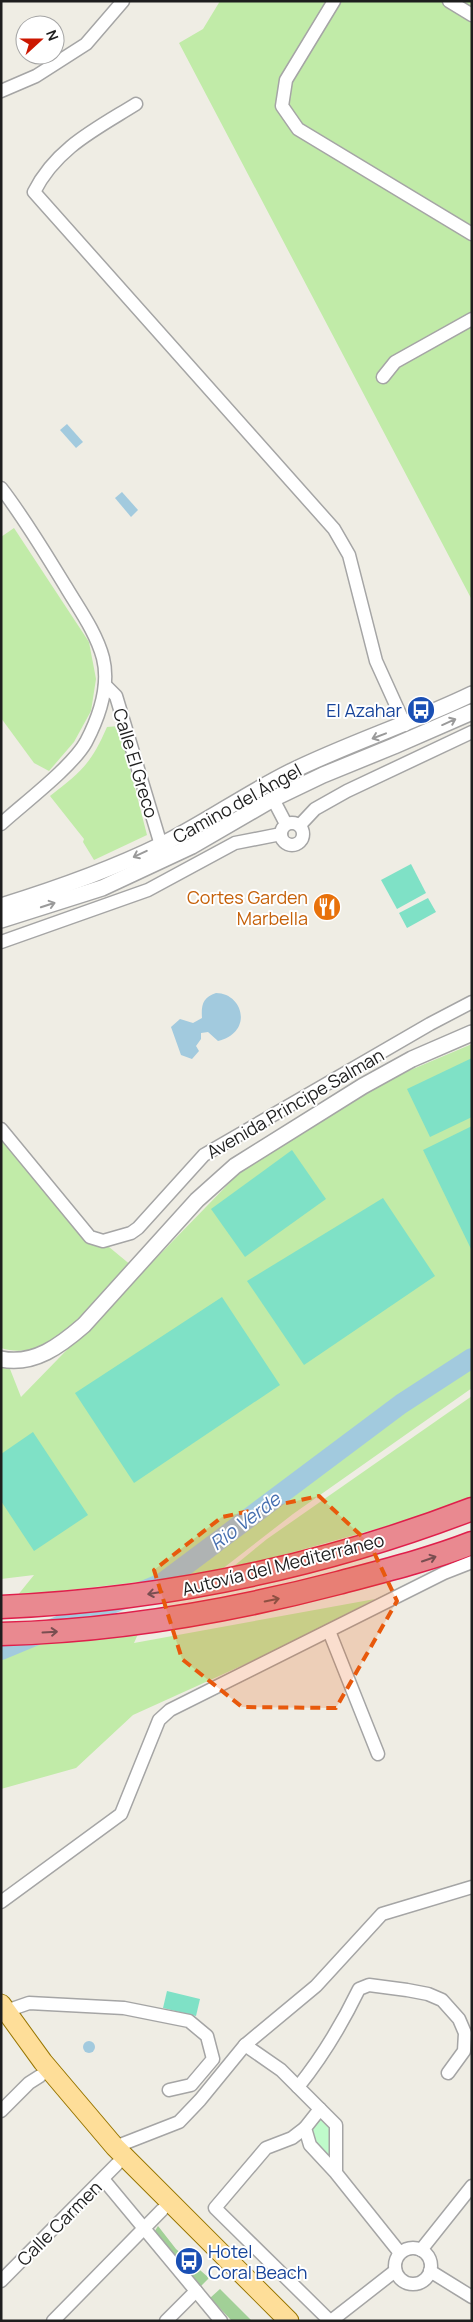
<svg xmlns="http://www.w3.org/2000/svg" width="473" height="2322" font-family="Manrope,sans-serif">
	<rect width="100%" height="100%" fill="#efede4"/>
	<!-- grass -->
	<g fill="#c1eba8">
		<polygon points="220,1 472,1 472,600 179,43 203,29"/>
		<polygon points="14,528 89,642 96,679 91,711 74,742 49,771 34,763 1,718 1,537"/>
		<path d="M119,726L147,835L94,860L83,842L84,839L50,796C81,772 91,764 107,727Z"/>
		<polygon points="472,1044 472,1388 293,1514 217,1573 17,1596 34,1575 1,1579 1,1366 10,1369 21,1397 241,1171 394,1077"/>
		<path d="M1,1138L89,1244L109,1247L132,1266C101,1299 53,1365 1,1348Z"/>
		<polygon points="472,1396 472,1497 423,1516 229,1570 267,1539"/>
		<polygon points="375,1599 285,1646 133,1715 76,1768 1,1789 1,1645 22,1645 138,1634 134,1643"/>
	</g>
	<!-- forest -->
	<g fill="#a1d097">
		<polygon points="158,2226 176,2249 209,2278 200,2287 153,2234"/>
		<polygon points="220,2289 252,2321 232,2321 210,2298"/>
	</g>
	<!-- park -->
	<path fill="#bffbca" d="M320,2120H324L331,2132L332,2160C322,2151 300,2131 320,2120Z"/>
	<!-- pitch -->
	<g fill="#7fe1c6">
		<polygon points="411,864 426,893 397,909 381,880"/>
		<polygon points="428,898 436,912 407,928 399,913"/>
		<polygon points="472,1058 472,1117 430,1137 407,1089"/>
		<polygon points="472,1126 472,1251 423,1150"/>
		<polygon points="292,1150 326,1199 245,1257 211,1209"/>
		<polygon points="383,1198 435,1276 304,1365 247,1281"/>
		<polygon points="222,1297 280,1385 134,1483 75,1393"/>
		<polygon points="33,1432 88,1515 34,1551 1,1501 1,1454"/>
		<polygon points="167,1991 200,1999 196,2016 163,2008"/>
	</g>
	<!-- water -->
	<g fill="#a2cade">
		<polygon points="67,424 83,442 76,448 60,430"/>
		<polygon points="122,492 138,510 131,517 115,498"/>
		<path d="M216,993C243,993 254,1032 218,1041L208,1032L201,1033V1039L196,1046L199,1051L192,1059L181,1055L171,1027L180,1019L193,1023L202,1018C201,1005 203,997 216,993Z"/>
		<circle cx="89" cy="2047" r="6"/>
	</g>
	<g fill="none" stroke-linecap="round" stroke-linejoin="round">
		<!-- river -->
		<polyline stroke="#a2cade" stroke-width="20" points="1,1650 162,1583 401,1404 472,1358"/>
		<defs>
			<g id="minor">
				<polyline points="334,1 286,80 282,106 298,129 472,234"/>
				<polyline points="449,1 472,15"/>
				<polyline points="1,91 36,76 86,44 123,1"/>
				<path d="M136,104C96,129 56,148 34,192L334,529L349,555L376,661L405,725"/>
				<polyline points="383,377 395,362 472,319"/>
				<path d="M1,488C25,519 45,553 66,587C79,609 96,632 103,658C110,686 99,717 86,742C72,767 24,803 1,824"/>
				<polyline points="105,685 116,696 161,845"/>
				<polyline points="273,799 286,824"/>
				<circle cx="292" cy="834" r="11"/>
				<polyline points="300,825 315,809 347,791 472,732"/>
				<polyline points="1,942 148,890 235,843 281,834"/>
				<polyline points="1,1129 90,1237 103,1241 131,1233 138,1228 204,1155 430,1024 472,1002"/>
				<polyline points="329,1631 378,1754"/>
				<polyline points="1,1902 121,1814 159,1720 170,1710 444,1573 472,1562"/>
				<polyline points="6,2011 29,2003 124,2008 189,2021 207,2036 213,2059 191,2085 169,2090"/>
				<polyline points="245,2045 281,2070 320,2109"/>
				<path d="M298,2087C323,2056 342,2024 359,1989L369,1985L407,1990L428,1994L442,2000L459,2019L465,2033L464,2051L448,2073"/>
				<polyline points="1,2111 29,2083 40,2076"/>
				<polyline points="305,2128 292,2138 266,2148 215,2208 330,2321"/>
				<polyline points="115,2147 179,2122 200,2100 245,2045 316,1986 382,1914 472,1887"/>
				<polyline points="336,2173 310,2145 305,2128 320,2109 336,2125 336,2173 400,2253"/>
				<polyline points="103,2179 221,2321"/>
				<circle cx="413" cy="2266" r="18"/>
				<polyline points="421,2250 472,2186"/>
				<polyline points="430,2271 472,2297"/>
				<polyline points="1,2281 117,2164"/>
				<polyline points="53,2321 162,2210"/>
				<polyline points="166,2321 196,2291"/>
				<polyline points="331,2321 395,2271"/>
			</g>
			<g id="tertiary">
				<path d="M1,906C56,889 110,870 161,845C205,823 246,794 290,772C349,743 412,723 472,694"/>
				<polyline points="1,920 102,888 192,846 273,799 323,775 394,746 472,712"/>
				<path d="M1,1359C34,1366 61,1345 84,1325L197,1200L235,1166L363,1086L412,1059L472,1033"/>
			</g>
			<polyline id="primary" points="1,2004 43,2062 115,2147 289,2321"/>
			<g id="motorway">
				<path d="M1,1607C162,1600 321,1567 472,1509"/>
				<path d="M1,1634C115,1631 227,1612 338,1583C383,1571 428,1560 472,1543"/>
			</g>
		</defs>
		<!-- minor casing -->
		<use href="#minor" stroke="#a5a5a5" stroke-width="15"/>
		<!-- tertiary casing -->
		<use href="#tertiary" stroke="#a5a5a5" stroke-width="18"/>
		<!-- primary casing -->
		<use href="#primary" stroke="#987600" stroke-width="21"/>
		<!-- motorway casing -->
		<use href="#motorway" stroke="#df1f4b" stroke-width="25"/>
		<!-- minor -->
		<use href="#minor" stroke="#fff" stroke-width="12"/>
		<!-- tertiary -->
		<use href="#tertiary" stroke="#fff" stroke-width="15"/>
		<!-- primary -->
		<use href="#primary" stroke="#fede99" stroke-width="19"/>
		<!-- motorway -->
		<use href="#motorway" stroke="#e98990" stroke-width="22"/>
	</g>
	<!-- one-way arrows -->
	<defs><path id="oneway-shaft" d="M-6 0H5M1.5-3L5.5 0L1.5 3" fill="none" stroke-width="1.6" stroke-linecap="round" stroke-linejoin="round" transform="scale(1.25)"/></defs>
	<g stroke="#9a9a9a">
		<use href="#oneway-shaft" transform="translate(449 722) rotate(-24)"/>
		<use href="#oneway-shaft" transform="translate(379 736) rotate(159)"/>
		<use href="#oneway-shaft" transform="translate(140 854) rotate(155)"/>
		<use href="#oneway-shaft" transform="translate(48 905) rotate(-18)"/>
	</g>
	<g stroke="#794e51">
		<use href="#oneway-shaft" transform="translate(429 1559) rotate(-19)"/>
		<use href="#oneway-shaft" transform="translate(155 1593) rotate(171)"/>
		<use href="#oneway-shaft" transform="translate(272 1600) rotate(-12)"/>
		<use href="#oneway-shaft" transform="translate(50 1632) rotate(-3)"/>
	</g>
	<!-- marked area -->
	<path fill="#e8590c" fill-opacity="0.2" stroke="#e8590c" stroke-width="4" stroke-dasharray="10 6" stroke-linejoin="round" d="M319,1496L370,1544L397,1601L336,1708L242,1707L182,1659L154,1570L222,1517Z"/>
	<!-- icons -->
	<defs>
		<symbol id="bus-disc" viewBox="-11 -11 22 22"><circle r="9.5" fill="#1a4fb4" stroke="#fff"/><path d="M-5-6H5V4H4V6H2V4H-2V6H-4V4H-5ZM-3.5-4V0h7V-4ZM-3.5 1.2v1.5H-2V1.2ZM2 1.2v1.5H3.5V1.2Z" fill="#fff"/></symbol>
		<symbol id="restaurant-disc" viewBox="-11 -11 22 22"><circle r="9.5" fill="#e8710a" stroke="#fff"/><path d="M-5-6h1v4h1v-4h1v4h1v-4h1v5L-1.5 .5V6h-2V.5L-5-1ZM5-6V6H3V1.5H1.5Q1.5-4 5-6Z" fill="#fff"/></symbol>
	</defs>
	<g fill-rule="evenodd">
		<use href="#bus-disc" x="405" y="694" width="32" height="32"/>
		<use href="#restaurant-disc" x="311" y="891" width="32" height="32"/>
		<use href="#bus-disc" x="173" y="2245" width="32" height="32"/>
	</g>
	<g text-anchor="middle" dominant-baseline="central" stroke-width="4" stroke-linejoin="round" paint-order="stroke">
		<!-- transit labels -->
		<g font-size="18" fill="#164399" stroke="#fff" text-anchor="end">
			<text x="402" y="710">El Azahar</text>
			<text x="208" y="2251" text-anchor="start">Hotel<tspan x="208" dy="21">Coral Beach</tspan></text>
		</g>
		<!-- street labels -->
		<g font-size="18" fill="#1e1e1e" stroke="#fff">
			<text transform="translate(136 763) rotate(73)">Calle El Greco</text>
			<text transform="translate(237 803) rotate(-29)">Camino del Ángel</text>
			<text transform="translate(295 1103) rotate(-30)">Avenida Principe Salman</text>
			<text transform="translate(283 1564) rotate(-14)">Autovía del Mediterráneo</text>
			<text transform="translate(59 2223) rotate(-45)">Calle Carmen</text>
		</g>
		<!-- food labels -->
		<g font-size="18" fill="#c56008" stroke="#fff" text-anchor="end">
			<text x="308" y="897">Cortes Garden<tspan x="308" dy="21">Marbella</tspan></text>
		</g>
		<!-- water labels -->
		<g font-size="19" font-style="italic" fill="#4770b0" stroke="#fff">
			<text transform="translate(245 1521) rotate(-37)">Rio Verde</text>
		</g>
	</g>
	<!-- border -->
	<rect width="473" height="2322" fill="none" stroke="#1e1e1e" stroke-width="5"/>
	<!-- north arrow -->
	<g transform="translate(40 40) rotate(69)"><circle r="24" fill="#ffffff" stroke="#a5a5a5"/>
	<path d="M0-4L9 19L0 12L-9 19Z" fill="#cc1700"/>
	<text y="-8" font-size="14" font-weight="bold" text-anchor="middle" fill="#1e1e1e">N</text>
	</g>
</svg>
